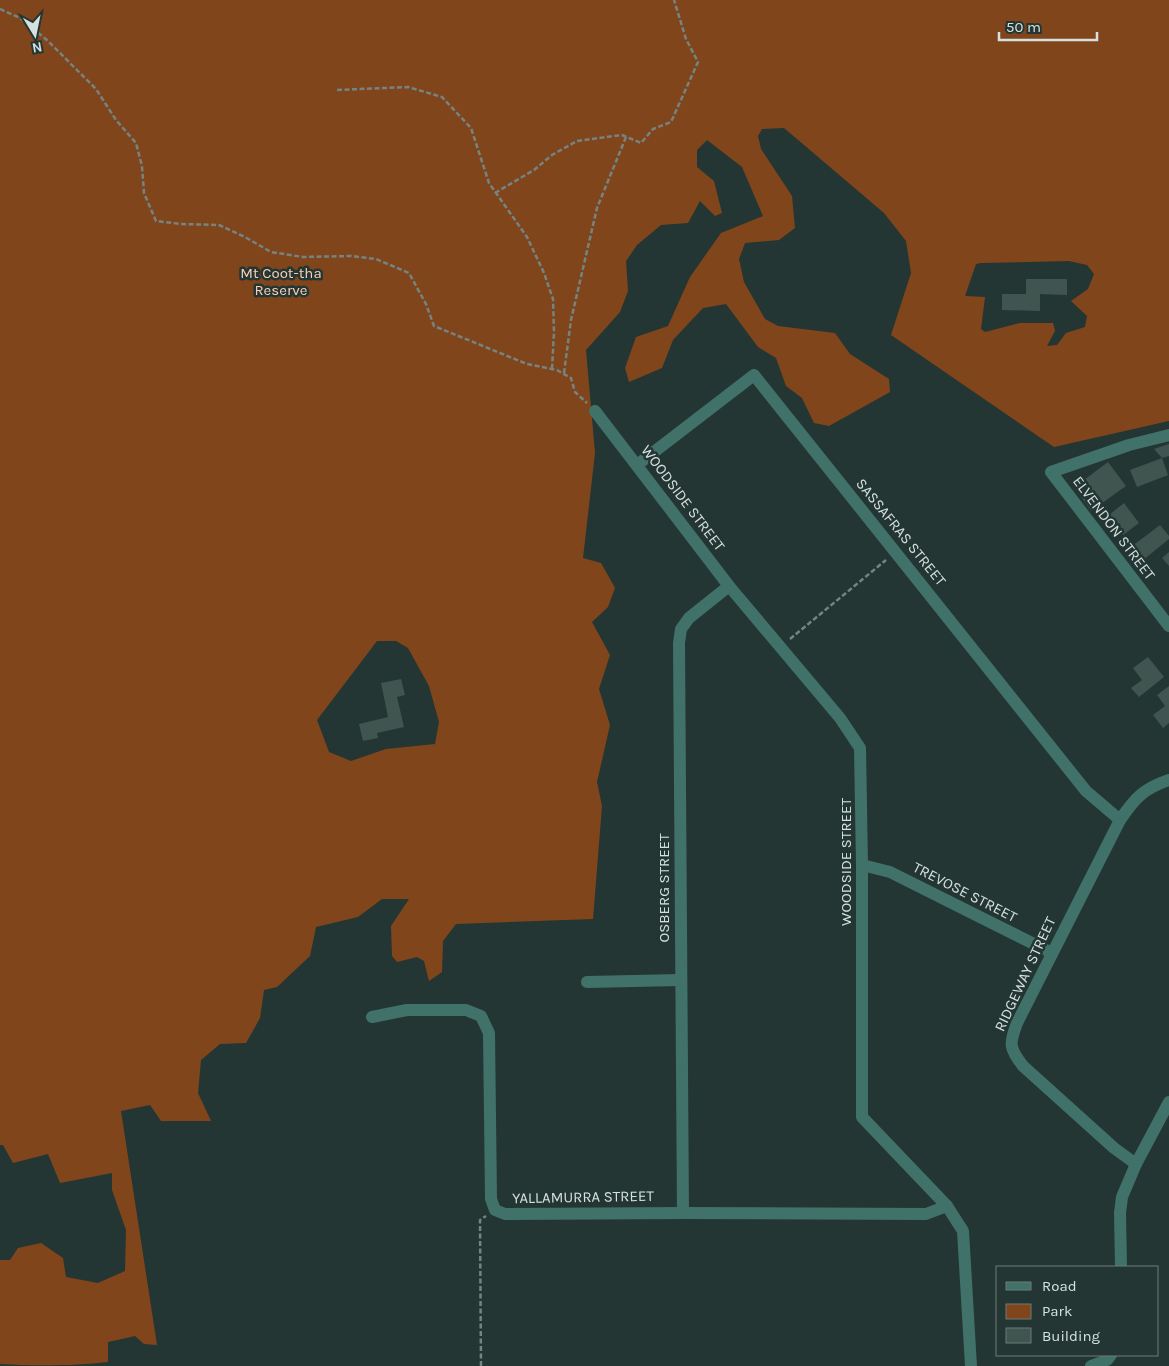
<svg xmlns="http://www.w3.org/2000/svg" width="1169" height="1366" font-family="Karla,sans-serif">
	<rect width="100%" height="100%" fill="#243633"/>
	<!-- green -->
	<path fill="#81451c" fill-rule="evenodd" d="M0,0H1169V421L1054,447L891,335L911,273L906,241L884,213L784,128L762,129L758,136L761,149L792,196L795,228L779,240L745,243L739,259L744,282L765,319L778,326L835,333L850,354L889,379L890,392L829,426L814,423L802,398L786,386L776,358L758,347L726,304L703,308L673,340L662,368L629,382L625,368L636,337L668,326L690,277L721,233L763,216L742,167L707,140L697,150V167L714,181L722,213L715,216L700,201L688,223L661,225L637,245L626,261L628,291L620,312L586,350L595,453L583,558L601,563L615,588L608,607L592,622L610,655L599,689L610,725L597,782L602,806L593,919L456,924L443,941L442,972L429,981L424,961L417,957L397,962L392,956L391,926L409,899H382L358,917L316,927L310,956L277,987L264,990L260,1018L246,1043L220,1044L201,1060L198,1093L211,1121H161L150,1105L121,1111L157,1345L144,1344L135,1336L108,1342V1362C76,1366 32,1366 0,1364V1260H10L18,1248L41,1243L63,1258L66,1277L98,1283L125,1271L126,1230L112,1190V1173L60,1183L48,1154L13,1163L3,1145H0ZM1069,261L1087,265L1094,274L1088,289L1071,301L1087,316L1085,327L1066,333L1057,345L1047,346L1055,331L1053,323H1020L985,332L981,329L985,297L965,296L976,264L981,263ZM377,641H396L408,648L429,686L439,722L435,744L386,749L351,761L329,752L317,720Z"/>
	<!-- building -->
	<g fill="#405450">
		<polygon points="1026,279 1067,279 1067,295 1040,294 1040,311 1002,310 1002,294 1026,294"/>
		<polygon points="1169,444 1169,456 1162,458 1154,449"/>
		<polygon points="1162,458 1168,475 1137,487 1130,470"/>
		<polygon points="1108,462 1126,486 1091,511 1081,497 1091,490 1084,480"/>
		<polygon points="1124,503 1139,523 1123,535 1109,515"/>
		<polygon points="1160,525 1169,536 1169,539 1142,561 1131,547"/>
		<polygon points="1169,552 1169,566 1162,558"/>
		<polygon points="1148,657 1164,677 1139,697 1131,688 1142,680 1133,668"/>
		<polygon points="401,679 405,695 397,697 404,727 377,733 378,738 363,741 359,724 388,717 381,683"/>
		<polygon points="1169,686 1169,723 1163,728 1153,715 1165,706 1157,695"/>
	</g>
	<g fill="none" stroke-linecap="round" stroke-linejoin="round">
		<!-- path -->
		<g stroke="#758481" stroke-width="2.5" stroke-dasharray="5 2.5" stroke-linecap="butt">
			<polyline points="0,9 20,18 48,41 96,89 116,120 136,143 142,166 144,193 156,221 181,224 219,225 245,237 271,252 303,257 351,256 376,259 409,273 426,304 434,326 527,364 557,370 571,378 575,392 587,403"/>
			<polyline points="337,90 408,87 442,97 471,128 489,183 527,237 544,273 553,299 554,332 552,369"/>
			<polyline points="495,193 534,170 552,155 577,141 622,135 641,143 653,129 671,122 698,62 686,39 674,0"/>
			<polyline points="564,373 571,320 597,208 626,137"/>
			<polyline points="790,639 886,560"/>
			<polyline points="481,1366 480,1220 486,1216"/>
		</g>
		<!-- minor -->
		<g stroke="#40726a" stroke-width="12">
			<polyline points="595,411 729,586 840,718 860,748 862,865 862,1117 947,1206 963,1231 971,1366"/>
			<polyline points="1169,435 1129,445 1051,472 1169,626"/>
			<polyline points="637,465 754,375 1086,791 1120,820"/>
			<polyline points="862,865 890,872 1052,953"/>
			<polyline points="587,982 680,980"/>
			<polyline points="372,1017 407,1010 466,1010 481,1016 489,1033 491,1199 495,1210 505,1214 683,1213 926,1214 947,1206"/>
			<path d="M1136,1164L1114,1148L1023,1066C1009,1048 1009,1044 1017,1023L1120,820C1135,798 1143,789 1169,780"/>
			<polyline points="683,1213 679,643 681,629 689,618 729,586"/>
			<polyline points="1121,1267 1120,1213 1122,1197 1136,1164 1169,1102"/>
		</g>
		<!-- tertiary -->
		<polyline stroke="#40726a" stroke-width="12" points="1091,1366 1107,1360 1111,1355"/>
	</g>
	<g text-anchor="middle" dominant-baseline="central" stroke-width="5" stroke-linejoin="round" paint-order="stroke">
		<!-- park labels -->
		<g font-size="15" fill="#fcd0b6" stroke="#243633">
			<text x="281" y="273">Mt Coot-tha<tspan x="281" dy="17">Reserve</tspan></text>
		</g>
		<!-- street labels -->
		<g font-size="15" fill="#d6e1df" stroke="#243633">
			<text transform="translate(683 498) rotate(53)">WOODSIDE STREET</text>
			<text transform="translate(1114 528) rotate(53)">ELVENDON STREET</text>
			<text transform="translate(901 532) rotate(51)">SASSAFRAS STREET</text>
			<text transform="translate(846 862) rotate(-90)">WOODSIDE STREET</text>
			<text transform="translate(664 888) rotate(-90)">OSBERG STREET</text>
			<text transform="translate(965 892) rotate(27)">TREVOSE STREET</text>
			<text transform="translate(1025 974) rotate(-65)">RIDGEWAY STREET</text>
			<text transform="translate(583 1197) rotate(-1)">YALLAMURRA STREET</text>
		</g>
	</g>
	<!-- legend -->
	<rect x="996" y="1266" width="162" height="90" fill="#243633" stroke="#6b7a78"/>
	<rect x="1006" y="1282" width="25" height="8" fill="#40726a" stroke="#6b7a78"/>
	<text x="1042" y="1291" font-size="15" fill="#d6e1df">Road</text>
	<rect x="1006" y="1304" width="25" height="15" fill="#81451c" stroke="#6b7a78"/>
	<text x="1042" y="1316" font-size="15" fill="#d6e1df">Park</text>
	<rect x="1006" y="1328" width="25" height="15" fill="#405450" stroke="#6b7a78"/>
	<text x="1042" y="1341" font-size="15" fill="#d6e1df">Building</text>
	<!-- north arrow -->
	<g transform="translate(35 35) rotate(170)" stroke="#243633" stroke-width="4" paint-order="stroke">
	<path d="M0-4L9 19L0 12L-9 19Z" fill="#d6e1df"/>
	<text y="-8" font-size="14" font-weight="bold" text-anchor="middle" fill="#d6e1df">N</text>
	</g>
	<!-- scale -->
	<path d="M999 32v8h98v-8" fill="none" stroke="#d6e1df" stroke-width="2.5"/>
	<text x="1006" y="32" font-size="15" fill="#d6e1df" stroke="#243633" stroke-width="4" paint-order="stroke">50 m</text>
</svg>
